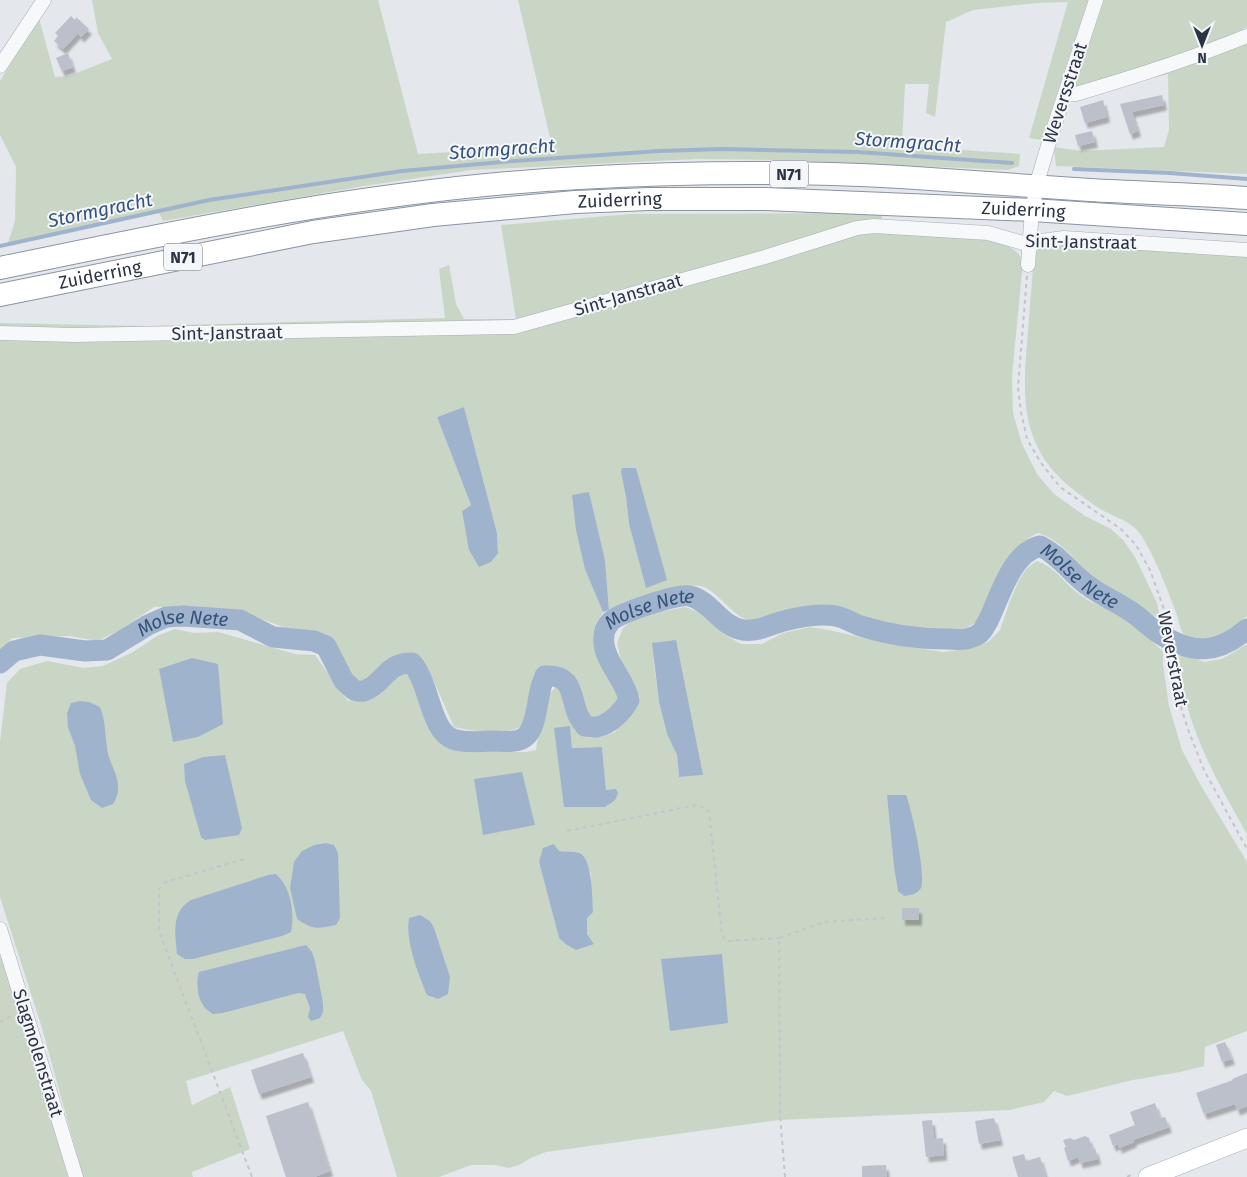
<svg xmlns="http://www.w3.org/2000/svg" width="1247" height="1177" font-family="'Fira Sans',sans-serif">
	<defs>
		<filter id="shadow"><feDropShadow dx="3" dy="5.5" stdDeviation="1" flood-color="#0004"/></filter>
	</defs>
	<rect width="100%" height="100%" fill="#e4e7ec"/>
	<!-- green -->
	<g fill="#c9d6c5" fill-rule="evenodd">
		<polygon points="92,0 378,0 418,154 552,146 518,0 1088,0 1042,140 1029,138 1068,2 1036,3 973,10 946,22 935,117 926,113 929,84 905,84 902,146 1020,154 1019,166 1008,170 780,160 696,159 472,170 364,186 163,221 159,213 87,227 7,246 15,221 16,167 0,135 0,81 39,18 55,77 69,76 112,59 98,33"/>
		<polygon points="1104,0 1247,0 1247,27 1192,54 1163,71 1169,73 1179,68 1247,40 1247,174 1056,166 1054,147 1081,151 1164,147 1169,130 1168,74 1070,99"/>
		<path d="M882,213V233L997,241C1008,246 1019,250 1023,262L1012,376L1013,413L1022,444L1037,474L1054,494L1085,516L1111,529L1123,540L1135,557L1157,603L1159,613L1156,617L1093,578L1066,550L1052,539L1039,533C1011,541 991,596 977,621C956,641 900,628 874,621C867,619 861,614 853,612C834,606 808,605 789,611C777,614 767,622 753,621C733,620 717,588 700,586C677,582 632,602 609,610L605,560L589,493L583,494L592,585L603,612C600,618 595,624 594,630C589,658 616,676 619,703C613,708 604,719 597,719C582,719 583,692 577,683C576,680 571,677 568,675C555,665 547,664 533,675L529,711L523,726C502,736 476,732 454,727L428,668L411,653C394,659 378,665 366,681L357,682L348,669L329,637L321,633L291,630L240,611L193,606L154,607L120,630L97,641L70,636L12,638L0,651V323L145,326L445,318L439,269L449,265L456,304L464,319H516L501,225L630,214ZM464,407L497,533L498,553L462,511L471,505L437,417ZM621,472L646,588L629,524L626,497Z"/>
		<path d="M1049,244L1247,255V616C1224,634 1218,651 1184,635C1179,627 1179,619 1175,610C1169,593 1148,539 1135,528C1126,520 1113,516 1102,510C1086,500 1063,483 1052,469C1018,429 1024,379 1028,331C1030,306 1032,280 1034,255L1040,248Z"/>
		<path d="M1037,561C1057,568 1066,586 1083,597C1090,602 1099,605 1107,609C1127,620 1148,635 1163,652V665L1169,706L1182,750L1200,784L1247,862V1031L1205,1047L1204,1066L1180,1072L1133,1080L1067,1096L1054,1091L1044,1102L1010,1110L779,1120L546,1152L531,1158L519,1165L509,1168L495,1165H471L439,1177H397L371,1091L362,1080L343,1031L186,1081L192,1105L230,1087L250,1149L192,1172L193,1177H83L42,1028L0,897V742L7,683L20,669L47,661L84,668L103,666L133,652L157,636L175,629L194,633L218,632L295,654L315,655L348,701L357,700L394,676L411,671L416,674C421,697 426,740 451,748C464,752 478,751 490,751C506,751 521,754 536,750C540,730 540,699 557,686L564,691L574,722L582,734L589,738L601,737L615,732L621,723L630,716L640,698L621,660L617,643L623,628L636,617L685,607L699,612L724,634L741,644H762L783,633L810,627L829,630L890,644L943,652L973,648L988,642L1000,630L1010,601L1019,580L1027,568ZM653,657L703,775L679,777L677,755L667,734L659,702ZM570,727L572,748L602,747L606,790L609,791L564,807ZM888,795H906L898,890L894,867ZM554,844L559,851L567,852L588,867L591,874V893L587,918V934L594,944L559,938L539,862Z"/>
		<path d="M1247,644V834C1222,790 1195,743 1184,693C1181,679 1180,665 1179,651L1204,662L1222,659Z"/>
		<polygon points="0,949 68,1177 0,1177"/>
	</g>
	<!-- water -->
	<g fill="#9fb4cc">
		<polygon points="464,407 497,533 498,553 491,562 479,567 469,550 462,511 471,505 437,417"/>
		<polygon points="622,468 636,468 667,580 646,588 629,524 626,497 621,472"/>
		<polygon points="589,492 605,560 609,610 603,612 585,569 576,530 572,495"/>
		<polygon points="676,640 703,775 679,777 677,755 667,734 659,702 652,643"/>
		<polygon points="192,658 218,664 223,724 198,737 173,742 159,669"/>
		<path d="M80,701L89,702L100,707C106,721 105,738 108,754C111,766 119,776 118,789C118,794 116,799 113,804L102,808L91,800L80,774L75,746L68,727L67,713L71,703Z"/>
		<polygon points="570,726 572,748 602,747 606,790 616,789 618,793 615,800 605,807 564,807 554,728"/>
		<polygon points="225,755 242,828 239,835 205,840 201,837 185,781 184,764 203,757"/>
		<polygon points="522,772 535,825 483,835 474,779"/>
		<path d="M887,795H906C912,810 926,875 921,888C917,894 911,895 904,896L898,891L894,867Z"/>
		<path d="M326,843L334,845L338,853L340,918L336,925C317,929 313,930 297,919L290,888L294,862L302,851L314,845Z"/>
		<path d="M554,844L559,851C565,852 573,851 579,853C593,858 592,899 593,912L587,918V934L594,944L576,950L567,945L559,938L539,862L543,848Z"/>
		<path d="M276,874C291,887 295,913 291,932L282,936L193,959H185L177,954C175,933 171,912 191,900L268,875Z"/>
		<path d="M420,915L430,921L434,928L450,977L448,994L438,999L427,995C418,974 405,940 409,918Z"/>
		<path d="M306,945L312,952L315,961L323,1003V1012L320,1018L311,1021L308,1017L310,1008L305,994L298,993L223,1013L213,1014C210,1012 205,1009 203,1005C197,996 196,981 199,972Z"/>
		<polygon points="722,954 728,1023 670,1031 661,959"/>
	</g>
	<g fill="none" stroke-linecap="round" stroke-linejoin="round">
		<!-- stream -->
		<g stroke="#9fb4cc" stroke-width="4">
			<polyline points="1074,169 1170,173 1247,179"/>
			<polyline points="0,246 209,200 402,171 514,161 659,151 722,149 858,152 1012,163"/>
		</g>
		<!-- river -->
		<path stroke="#9fb4cc" stroke-width="21" id="s1" d="M0,663L14,651L40,645L85,651L107,650L148,625L166,617L183,616L240,620L273,637L314,641L326,646L344,681L354,690C357,691 363,692 366,690C383,684 387,662 412,663C430,683 430,731 453,739C464,743 479,742 491,741C501,741 516,744 525,737C539,726 536,692 545,676C574,674 570,696 578,715C580,719 583,723 585,726C588,726 594,728 597,727C611,724 623,711 629,700C625,677 597,656 605,630C606,628 609,623 611,621C620,613 678,593 690,596C711,601 721,627 743,630C756,632 768,626 780,622C797,617 819,613 836,616C845,618 853,623 861,626C889,635 918,639 947,639C953,639 960,640 966,639C970,638 977,636 980,633C983,631 986,624 988,621C1000,597 1011,553 1040,546C1057,554 1067,568 1081,580C1096,594 1116,601 1133,613C1142,619 1150,628 1160,634C1193,655 1218,654 1247,629"/>
	</g>
	<!-- building -->
	<g fill="#bbc0ca" filter="url(#shadow)">
		<polygon points="71,16 75,20 76,17 89,29 81,37 78,33 63,49 54,41 58,36 55,33"/>
		<polygon points="68,53 73,67 62,71 56,58"/>
		<polygon points="1162,95 1164,105 1132,112 1138,131 1130,134 1120,104"/>
		<polygon points="1103,100 1107,117 1085,123 1080,107"/>
		<polygon points="1092,131 1095,142 1078,146 1075,135"/>
		<rect x="902" y="908" width="17" height="12"/>
		<polygon points="1225,1042 1232,1059 1222,1062 1216,1045"/>
		<polygon points="303,1053 311,1077 259,1094 251,1070"/>
		<polygon points="1247,1073 1247,1106 1237,1110 1235,1104 1204,1114 1196,1093 1233,1080 1232,1079"/>
		<polygon points="308,1102 330,1171 314,1177 286,1177 266,1116"/>
		<polygon points="1155,1103 1160,1118 1165,1117 1169,1127 1133,1140 1134,1142 1119,1148 1118,1144 1113,1146 1109,1135 1135,1125 1130,1112"/>
		<polygon points="994,1118 1000,1140 979,1144 975,1121"/>
		<polygon points="932,1120 934,1139 943,1138 944,1155 926,1157 922,1121"/>
		<polygon points="1085,1136 1089,1138 1092,1149 1095,1148 1098,1159 1080,1163 1078,1157 1068,1161 1064,1148 1066,1147 1063,1140 1070,1138 1074,1140"/>
		<polygon points="1024,1154 1026,1161 1040,1157 1046,1177 1018,1177 1012,1157"/>
		<polygon points="886,1165 887,1177 862,1177 862,1166"/>
	</g>
	<g fill="none" stroke-linecap="round" stroke-linejoin="round">
		<defs>
			<g id="minor">
				<polyline points="0,66 44,0"/>
				<path d="M1065,95L1076,94C1134,77 1191,59 1247,36"/>
				<polyline points="1028,265 1032,210 1039,176 1050,139 1096,0"/>
				<polyline points="0,333 74,335 514,327 765,257 857,228 874,226 988,233 1030,245 1041,241 1064,238 1247,250"/>
				<polyline points="0,929 76,1177"/>
			</g>
			<polyline id="secondary" points="1148,1177 1247,1138"/>
			<g id="trunk">
				<path d="M0,268C191,228 384,188 579,178C686,172 794,171 901,177C964,181 1027,186 1090,190C1142,193 1195,194 1247,198"/>
				<path id="s2" d="M0,295L313,232L433,215L575,202L649,199H765L1032,210L1247,224"/>
			</g>
		</defs>
		<!-- minor casing -->
		<use href="#minor" stroke="#a9aeb7" stroke-width="15"/>
		<!-- secondary casing -->
		<use href="#secondary" stroke="#a9aeb7" stroke-width="20"/>
		<!-- trunk casing -->
		<use href="#trunk" stroke="#8b94a3" stroke-width="24"/>
		<!-- path -->
		<g stroke="#c2c5cb" stroke-width="2" stroke-dasharray="4 4" stroke-linecap="butt">
			<polyline points="1027,276 1018,387 1021,412 1027,439 1041,463 1060,487 1121,529 1136,545 1150,570 1171,629 1179,701 1189,732 1204,770 1247,849"/>
			<polyline points="567,831 696,805 706,808 709,812 722,935 725,940 728,941 779,938"/>
			<polyline points="244,859 166,882 159,889 159,931 252,1177"/>
			<polyline points="0,1022 14,1014"/>
			<polyline points="785,1177 780,1114 779,938 824,922 885,918"/>
			<polyline points="1127,1177 1133,1174"/>
		</g>
		<!-- minor -->
		<use href="#minor" stroke="#f7f8fa" stroke-width="14"/>
		<!-- secondary -->
		<use href="#secondary" stroke="#fff" stroke-width="19"/>
		<!-- trunk -->
		<use href="#trunk" stroke="#fff" stroke-width="22"/>
	</g>
	<g text-anchor="middle" dominant-baseline="central" stroke-width="4" stroke-linejoin="round" paint-order="stroke">
		<!-- shield labels -->
		<g fill="#f4f6f9" stroke="#676e7b" stroke-width="1">
			<rect x="770" y="160.5" width="38" height="27" rx="4"/>
			<rect x="164" y="243.5" width="38" height="27" rx="4"/>
		</g>
		<g font-size="16" font-weight="bold" fill="#2b3445">
			<text x="789" y="174">N71</text>
			<text x="183" y="257">N71</text>
		</g>
		<!-- street labels -->
		<g font-size="18" fill="#2b3445" stroke="#f4f6f9">
			<text transform="translate(1065 93) rotate(-72)">Weversstraat</text>
			<text stroke="none"><textPath href="#s2" startOffset="628">Zuiderring</textPath></text>
			<text stroke="none"><textPath href="#s2" startOffset="1032">Zuiderring</textPath></text>
			<text transform="translate(1081 242) rotate(1)">Sint-Janstraat</text>
			<text stroke="none"><textPath href="#s2" startOffset="102">Zuiderring</textPath></text>
			<text transform="translate(628 295) rotate(-16)">Sint-Janstraat</text>
			<text transform="translate(227 333) rotate(-1)">Sint-Janstraat</text>
			<text transform="translate(1173 659) rotate(79)">Weverstraat</text>
			<text transform="translate(38 1053) rotate(73)">Slagmolenstraat</text>
		</g>
		<!-- water labels -->
		<g font-size="19" font-style="italic" fill="#34527a" stroke="#f4f6f9">
			<text transform="translate(908 142) rotate(4)">Stormgracht</text>
			<text transform="translate(502 149) rotate(-4)">Stormgracht</text>
			<text transform="translate(100 210) rotate(-12)">Stormgracht</text>
			<text stroke="none"><textPath href="#s1" startOffset="1455">Molse Nete</textPath></text>
			<text stroke="none"><textPath href="#s1" startOffset="946">Molse Nete</textPath></text>
			<text stroke="none"><textPath href="#s1" startOffset="196">Molse Nete</textPath></text>
		</g>
	</g>
	<!-- north arrow -->
	<g transform="translate(1202 45) rotate(180)" stroke="#f4f6f9" stroke-width="4" paint-order="stroke">
	<path d="M0-4L9 19L0 12L-9 19Z" fill="#2b3445"/>
	<text y="-8" font-size="14" font-weight="bold" text-anchor="middle" fill="#2b3445">N</text>
	</g>
</svg>
